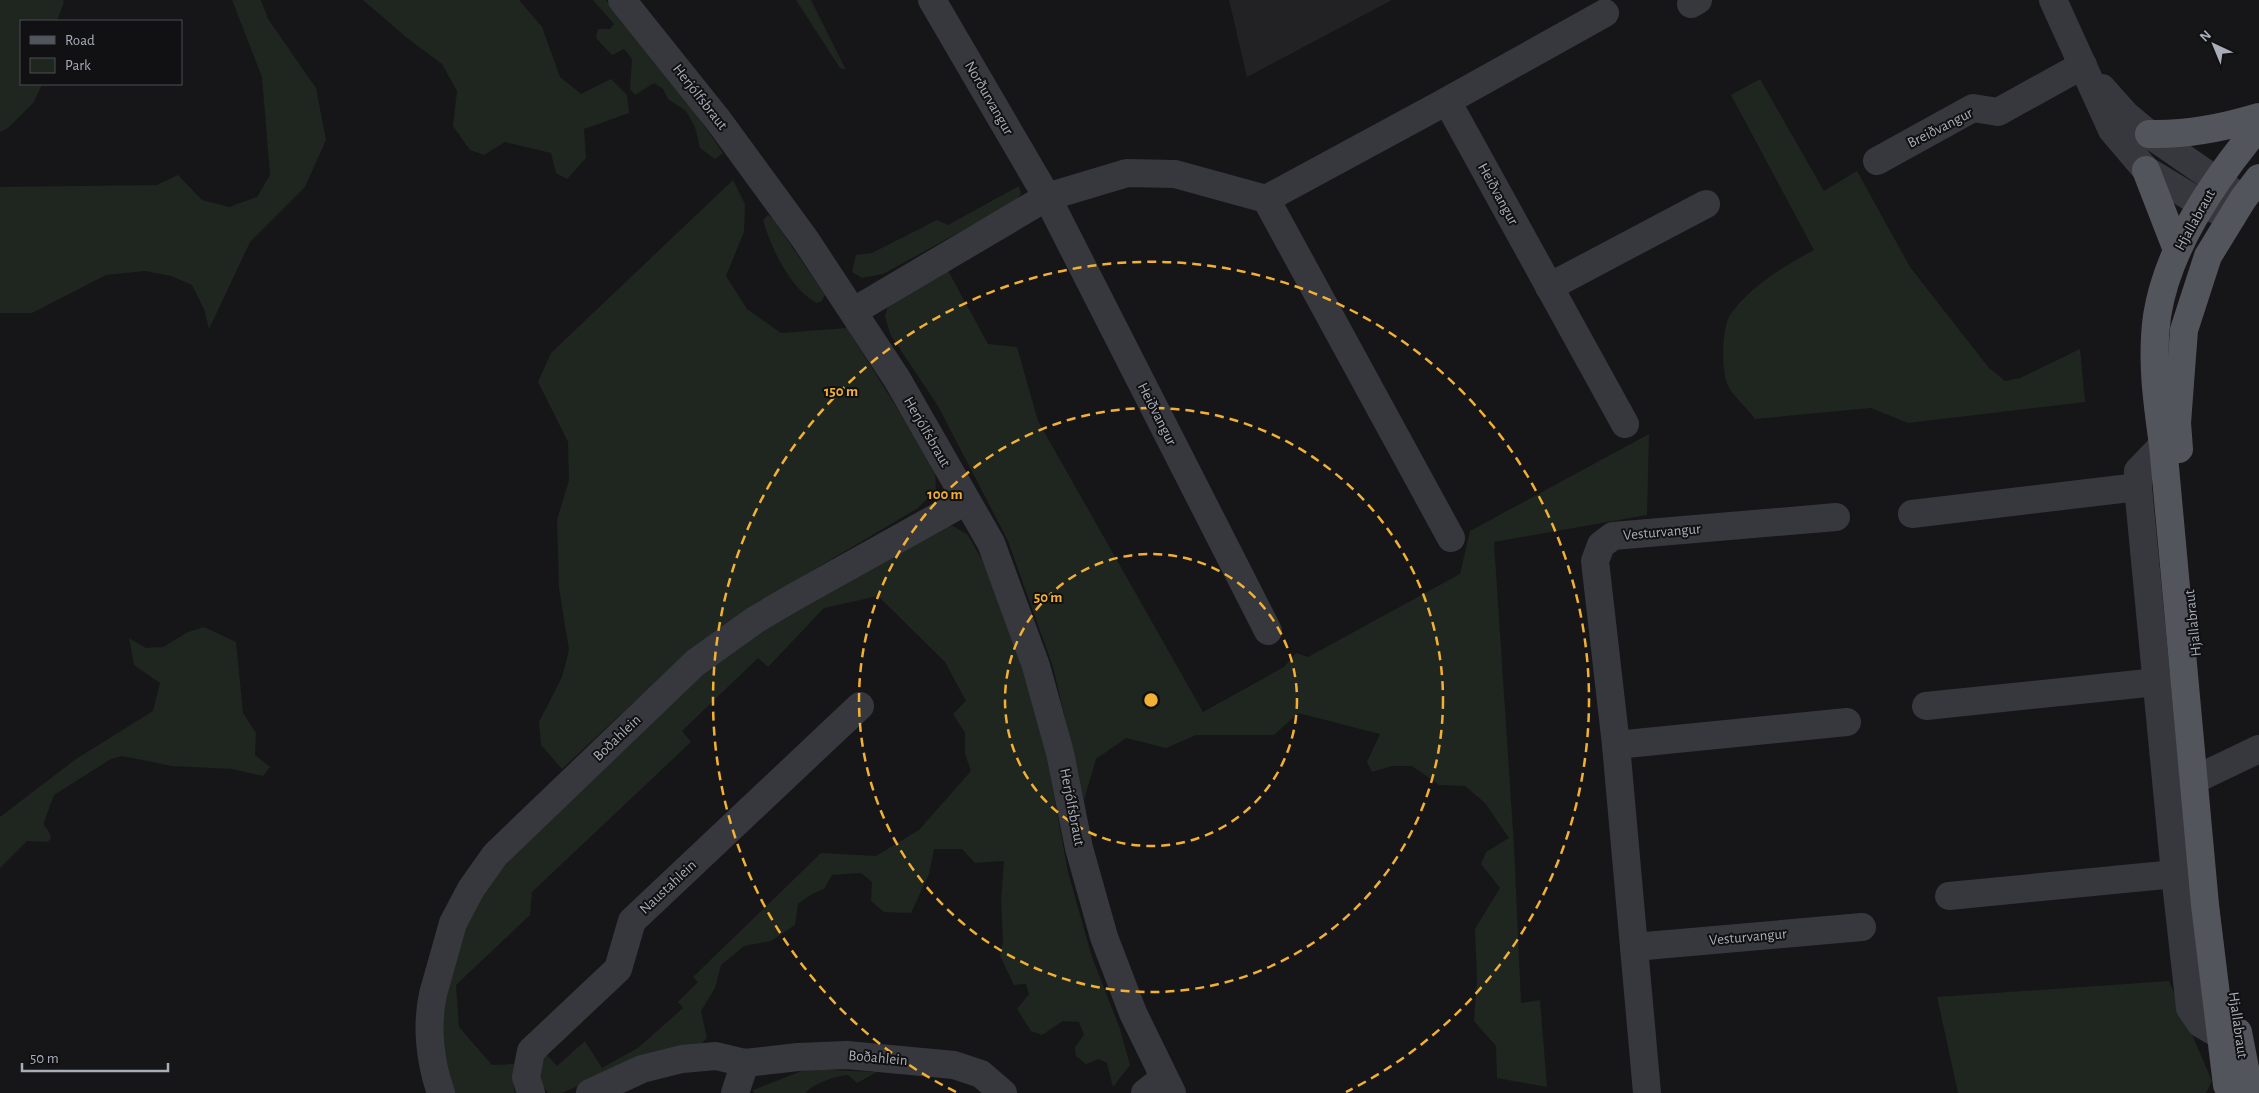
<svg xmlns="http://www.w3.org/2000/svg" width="2259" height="1093" font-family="'Alegreya Sans',sans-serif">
	<rect width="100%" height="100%" fill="#161618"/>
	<!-- built -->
	<polygon fill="#222225" points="1229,0 1392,0 1247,77"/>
	<!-- green -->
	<g fill="#1e261f">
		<polygon points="0,0 63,0 64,2 57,21 21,21 21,84 42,84 34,102 8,128 0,132"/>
		<polygon points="232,0 261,0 268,19 316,88 326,140 305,187 250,242 209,329 204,309 192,285 171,276 145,271 106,275 32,313 0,313 0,187 157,185 178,175 202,200 229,207 257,197 270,175 262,77"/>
		<polygon points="363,0 519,0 542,27 560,77 581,94 611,79 627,95 629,113 584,129 586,158 567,179 556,173 551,153 505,142 484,155 470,150 453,126 457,91 442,64 407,38"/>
		<polygon points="593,0 606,0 678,88 723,153 715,159 700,148 695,127 686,111 668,99 663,89 654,83 635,95 630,89 632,59 624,49 612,55 596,38 598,29 610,29 614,24"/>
		<polygon points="796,0 811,0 846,70 840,68"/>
		<path d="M1760,79L1824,191L1857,171L1910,267L1989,368L2005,381L2020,378L2080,349L2085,402L1908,423L1871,408L1755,419C1748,409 1730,393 1727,383C1721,368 1722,328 1730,315C1749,287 1784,266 1814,250L1731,95Z"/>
		<polygon points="733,180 745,204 744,232 726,276 747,309 781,333 847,328 935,469 936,490 918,508 751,607 681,658 562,769 541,745 539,722 562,677 569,650 559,588 557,520 569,480 568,442 538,382 551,353"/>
		<polygon points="1019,186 1021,194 1014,202 883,274 862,278 852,272 856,255 872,253 937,220 948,225"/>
		<path d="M768,215L774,220L825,295L822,301L817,303C790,289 771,248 763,220Z"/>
		<polygon points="946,267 988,344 1017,347 1038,421 1203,712 1284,667 1296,653 1308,657 1460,574 1470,531 1649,434 1647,515 1494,542 1514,846 1521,1003 1540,1000 1547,1087 1497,1078 1496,1046 1474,1021 1477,979 1475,929 1500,888 1481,864 1486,852 1509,838 1485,803 1465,786 1439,785 1412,766 1392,766 1372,772 1367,762 1380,734 1298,713 1274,735 1196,735 1166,748 1126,738 1096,759 1084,800 1053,667 1008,541 938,406 890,334 885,316 890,299"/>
		<polygon points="953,526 968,535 983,562 1019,644 1046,753 1068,872 1092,957 1120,1029 1130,1065 1113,1087 1107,1063 1099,1059 1086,1064 1076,1056 1075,1047 1084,1035 1079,1022 1063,1021 1042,1035 1031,1031 1017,1009 1029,994 1026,984 1014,985 1000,956 1003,941 1001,901 1004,861 975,863 962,849 934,849 929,874 911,913 884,912 871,901 872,882 861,873 832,875 824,889 812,894 798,904 795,925 771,941 744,946 721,965 715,988 701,1011 707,1038 701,1044 594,1079 562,1093 548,1093 538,1080 536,1064 546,1054 557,1066 585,1041 602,1068 638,1048 683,1008 678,1002 698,982 693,977 821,853 876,856 919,830 971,771 965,754 965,733 953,714 966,701 945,662 878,596 824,608 768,667 758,658 682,731 691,742 532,892 530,915 456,985 459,1027 492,1065 514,1064 513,1081 515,1093 448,1093 439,1019 455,941 505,856 696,679 767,625 932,528"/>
		<polygon points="204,627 236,642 243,713 256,733 255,755 270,767 263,776 232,769 172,766 122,756 111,759 54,795 44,822 44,826 48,830 51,838 48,842 27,841 0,868 0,817 76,759 153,711 160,683 134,665 129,638 146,648 163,647 188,632"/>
		<polygon points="2169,981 2212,1081 2206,1093 1958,1093 1937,997"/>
		<path d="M807,1069L877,1072L857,1083L848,1075C838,1075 810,1085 806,1093H754L753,1090Z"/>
	</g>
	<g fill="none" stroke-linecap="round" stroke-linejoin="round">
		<!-- minor -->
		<g stroke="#37383d" stroke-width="28">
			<polyline points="622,0 718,120 805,239 897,379 991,543 1036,666 1060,753 1079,848 1104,937 1133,1013 1172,1093"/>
			<polyline points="932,0 1047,197 1268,631"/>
			<polyline points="2053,0 2112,130 2146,170 2202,204 2232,217"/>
			<polyline points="1691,4 1698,0"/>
			<polyline points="2102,88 2126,115 2149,134 2243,199"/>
			<polyline points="1447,101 1605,13"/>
			<polyline points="1877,161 1973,108 1998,112 2083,65"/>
			<polyline points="1266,199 1451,538"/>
			<polyline points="1549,287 1706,204"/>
			<polyline points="854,311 1047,197 1127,173 1175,174 1266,199 1447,101 1625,424"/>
			<polyline points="2163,445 2138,471 2138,487 2175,874 2190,1008 2201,1024 2220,1035"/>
			<polyline points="1912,514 2138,487"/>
			<polyline points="1926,706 2157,682"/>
			<polyline points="1616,745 1847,722"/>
			<polyline points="2194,780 2259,749"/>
			<polyline points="1949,896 2175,874"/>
			<polyline points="1634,947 1862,927"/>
			<path d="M441,1093C430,1062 426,1026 433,994L453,923L471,889L495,855L695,663L755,620L794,597L966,501"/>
			<polyline points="531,1093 526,1077 531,1051 618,969 632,921 860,706"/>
			<polyline points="590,1093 642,1069 682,1059 716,1056 745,1063 798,1057 847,1055 954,1065 981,1074 1003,1093"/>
			<polyline points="735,1093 745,1063"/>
			<polyline points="1145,1093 1164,1078"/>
			<polyline points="1647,1093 1616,745 1595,561 1601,545 1613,536 1836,517"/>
		</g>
		<!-- major -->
		<g stroke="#53555c" stroke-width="28">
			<path d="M2149,134C2186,135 2223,128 2259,117"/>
			<polyline points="2146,170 2177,250"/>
			<polyline points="2179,449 2177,423 2184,330 2208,256 2243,199 2259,178"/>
			<polyline points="2238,1032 2248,1084"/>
			<path d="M2227,1085L2205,905L2163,445C2157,402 2151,360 2157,316C2168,246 2215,179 2259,126"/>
		</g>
	</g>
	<!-- distance rings -->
	<g fill="none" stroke="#f2b134" stroke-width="2.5" stroke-dasharray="9 6">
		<circle cx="1151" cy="700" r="146"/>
		<circle cx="1151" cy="700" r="292"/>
		<path d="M956 1092A438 438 0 1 1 1346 1092"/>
	</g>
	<g text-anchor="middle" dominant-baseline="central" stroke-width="4" stroke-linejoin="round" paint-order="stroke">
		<!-- street labels -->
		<g font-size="15" fill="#a8adb8" stroke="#111113">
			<text transform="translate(700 97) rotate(52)">Herjólfsbraut</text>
			<text transform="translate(989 98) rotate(60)">Norðurvangur</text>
			<text transform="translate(1940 128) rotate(-27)">Breiðvangur</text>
			<text transform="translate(1498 194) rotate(61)">Heiðvangur</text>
			<text transform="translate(2195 220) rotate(-61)">Hjallabraut</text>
			<text transform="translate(1157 414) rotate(63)">Heiðvangur</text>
			<text transform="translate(927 432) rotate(60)">Herjólfsbraut</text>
			<text transform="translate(1662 532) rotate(-5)">Vesturvangur</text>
			<text transform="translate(2193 623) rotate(-96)">Hjallabraut</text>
			<text transform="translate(617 738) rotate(-44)">Boðahlein</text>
			<text transform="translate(1072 807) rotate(79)">Herjólfsbraut</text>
			<text transform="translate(668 887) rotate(-43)">Naustahlein</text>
			<text transform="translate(1748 937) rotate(-5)">Vesturvangur</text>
			<text transform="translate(2238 1025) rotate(82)">Hjallabraut</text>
			<text transform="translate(878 1058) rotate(5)">Boðahlein</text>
		</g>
	</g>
	<circle cx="1151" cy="700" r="8" fill="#f2b134" stroke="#111113" stroke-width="2.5"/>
	<g font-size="15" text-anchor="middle" font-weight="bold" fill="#f2b134" stroke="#111113" stroke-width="4" stroke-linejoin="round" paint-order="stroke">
		<text x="841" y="396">150 m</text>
		<text x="945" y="499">100 m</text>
		<text x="1048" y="602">50 m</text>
	</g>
	<!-- legend -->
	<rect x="20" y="20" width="162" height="65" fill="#111113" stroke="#4d4f55"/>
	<rect x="30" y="36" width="25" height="8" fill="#53555c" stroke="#4d4f55"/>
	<text x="65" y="45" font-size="15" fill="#a8adb8">Road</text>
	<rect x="30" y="58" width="25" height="15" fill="#1e261f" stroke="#4d4f55"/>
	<text x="65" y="70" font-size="15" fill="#a8adb8">Park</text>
	<!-- north arrow -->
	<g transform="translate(2214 45) rotate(316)" stroke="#111113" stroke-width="4" paint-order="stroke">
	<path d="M0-4L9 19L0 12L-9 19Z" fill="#a8adb8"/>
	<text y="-8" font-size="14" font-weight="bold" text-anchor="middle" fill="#a8adb8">N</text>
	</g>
	<!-- scale -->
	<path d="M22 1063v8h146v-8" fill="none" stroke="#a8adb8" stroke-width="2.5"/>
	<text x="30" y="1063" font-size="15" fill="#a8adb8" stroke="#111113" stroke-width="4" paint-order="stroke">50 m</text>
</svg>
